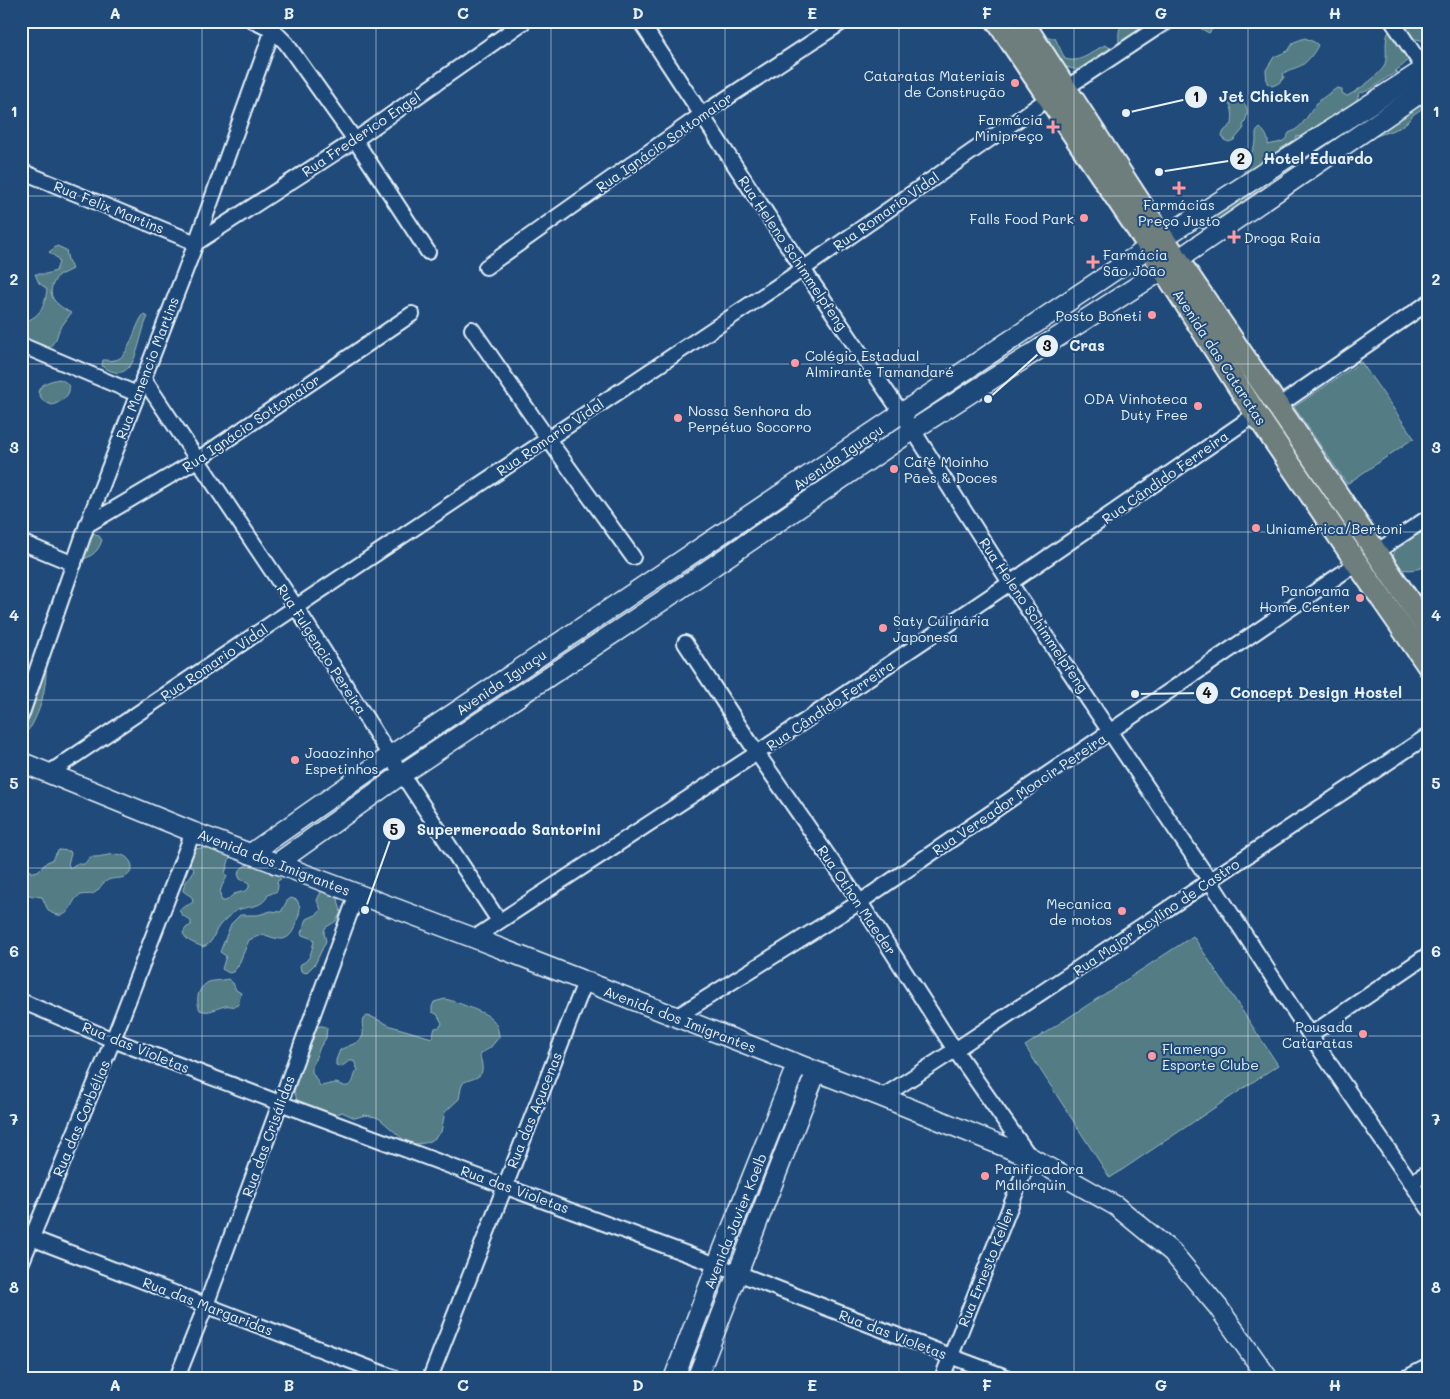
<svg xmlns="http://www.w3.org/2000/svg" width="1450" height="1399" font-family="Mali,sans-serif">
	<rect width="100%" height="100%" fill="#1f4a7a"/>
	<filter id="ink" filterUnits="userSpaceOnUse"><feTurbulence type="fractalNoise" baseFrequency=".02" numOctaves="2"/><feDisplacementMap in="SourceGraphic" scale="10" xChannelSelector="R" yChannelSelector="G"/><feConvolveMatrix kernelMatrix="1 2 1 2 8 2 1 2 1" color-interpolation-filters="sRGB"/></filter>
	<g filter="url(#ink)">
		<!-- green -->
		<g fill="#527c84" stroke="#9db6be">
			<path d="M1129,21H1176V25L1173,29L1164,34L1154,35L1136,52L1082,71L1062,66L1045,38H1055L1065,59C1081,64 1092,51 1105,45L1114,50L1118,47C1121,35 1114,27 1129,21Z"/>
			<polygon points="1202,21 1222,21 1219,22 1209,33 1200,28"/>
			<path d="M1404,21H1419L1425,27L1429,29V46L1421,40L1411,38C1410,57 1412,60 1395,71L1398,72C1383,77 1375,91 1359,93L1356,103L1301,138L1297,136L1292,145L1289,166L1292,170C1284,176 1275,184 1265,188C1256,193 1248,194 1243,204L1332,143L1341,131L1361,120V122L1429,92V104L1414,114L1407,122L1399,128L1354,144L1273,204C1267,218 1225,224 1210,228L1205,229L1200,228L1202,223L1243,177L1245,167L1256,142V132L1260,128C1265,132 1269,138 1268,145C1278,142 1285,144 1289,133C1303,128 1308,114 1317,103C1323,97 1330,93 1337,88L1342,89V93L1347,96C1356,92 1383,73 1385,64C1388,54 1384,44 1388,33Z"/>
			<path d="M1305,38L1314,42L1318,45C1315,52 1308,61 1302,65C1295,69 1288,69 1283,74L1284,77C1281,82 1278,84 1272,86L1267,83L1266,70L1274,57L1288,51L1294,42Z"/>
			<path d="M1229,95C1248,100 1251,110 1243,126L1244,128L1234,140L1229,142L1224,140L1222,136L1224,131L1232,124C1233,116 1233,112 1230,104L1226,103L1225,97Z"/>
			<path d="M57,246L66,250L68,260L72,269L62,274H59C44,294 52,302 71,313L59,330L56,339L50,347H40L31,344L26,335L21,331V318L27,321C42,314 45,305 47,289L39,283L35,274H46L56,271L59,262L57,258L49,252Z"/>
			<path d="M144,314L148,317C137,336 138,391 102,366L103,360C107,360 111,361 115,360C130,358 134,325 144,314Z"/>
			<polygon points="1361,362 1414,438 1347,484 1294,407"/>
			<path d="M59,379C79,386 66,401 52,405L43,401L38,392C41,383 50,381 59,379Z"/>
			<path d="M1429,522V565C1415,571 1403,572 1390,565C1398,537 1406,536 1429,522Z"/>
			<path d="M90,531L99,536L102,540C97,555 90,556 76,563L68,558L81,535Z"/>
			<path d="M34,662H46C47,682 43,704 33,723C31,728 25,733 21,738V680L27,669Z"/>
			<path d="M213,844L231,854L225,873L227,877C223,884 217,892 222,901H226L234,894L245,891L249,888V883L240,879L238,874C245,855 272,868 281,879L277,881L278,886L277,891L268,895C262,910 243,905 234,912C229,916 223,921 219,926C213,934 214,943 203,947C194,943 187,942 183,933L186,928L191,925V921L182,915L179,910C184,906 188,906 193,902L192,897L183,891C183,881 192,878 194,869L187,861L193,849L203,848Z"/>
			<path d="M59,850L70,851L71,854L68,864L70,868C72,867 74,865 76,864C79,863 81,865 84,864C86,863 87,860 89,858C92,856 92,857 96,857C108,856 124,849 131,863C133,867 132,871 129,874C125,879 117,878 111,879C100,882 100,891 94,893C89,896 84,893 79,896C71,900 71,917 58,915C46,913 47,906 42,897L32,896L21,891V863L27,865L30,872C40,873 41,867 47,862L52,860L57,852Z"/>
			<path d="M322,890L337,895L341,912L336,921L325,928L324,933L326,941L315,964L306,973L301,971L300,966L301,964C311,960 311,951 314,942L313,939L302,935L301,933L307,919C312,916 323,914 320,907C319,904 317,902 317,900Z"/>
			<path d="M291,898L297,900L300,907C300,913 298,918 296,924C289,943 280,941 263,934L249,940L238,966L233,972L229,973L222,969L226,956L220,952L231,924L240,915H258L271,911L281,912L287,901Z"/>
			<polygon points="1193,936 1278,1065 1110,1178 1025,1046"/>
			<path d="M228,979L233,983L236,990L241,993L238,1005C233,1008 231,1005 225,1006C216,1008 209,1014 200,1010C195,1000 198,987 209,982C211,981 225,980 228,979Z"/>
			<path d="M445,999C454,1001 484,1012 491,1018C496,1022 499,1031 499,1037L490,1048L480,1054C480,1059 482,1062 482,1066C484,1079 471,1078 463,1083L461,1088L459,1099L445,1112L441,1132L434,1139L425,1143L414,1144L404,1140L380,1119L376,1117L365,1115L355,1118L342,1112L332,1116L307,1107L298,1102L294,1092L298,1077L312,1038L316,1029L319,1026H323L327,1028L326,1038L320,1047L312,1067V1072L320,1086C325,1086 330,1083 336,1083C341,1084 345,1089 351,1084C355,1080 353,1075 358,1070L354,1061H349L341,1067L336,1065V1060L340,1050C346,1046 362,1043 363,1035C364,1029 361,1025 363,1019L367,1016L372,1017L391,1026L432,1038L435,1028L440,1027L442,1023L437,1014L432,1012V1007L434,1002Z"/>
		</g>
		<g fill="none" stroke-linecap="round" stroke-linejoin="round">
			<defs>
				<g id="street">
					<polyline points="253,21 274,31 286,43 355,140 428,252"/>
					<polyline points="640,21 803,269 913,430 1010,583 1210,881 1310,1035 1429,1209"/>
					<polyline points="1392,21 1429,76"/>
					<polyline points="1066,88 1167,21"/>
					<polyline points="21,171 196,243 355,140 525,21"/>
					<polyline points="486,267 701,115 844,21"/>
					<polyline points="472,329 548,439 633,557"/>
					<polyline points="21,345 137,394"/>
					<polyline points="143,378 296,607 390,756 499,921"/>
					<polyline points="1278,406 1429,302"/>
					<polyline points="87,525 197,460 412,314"/>
					<polyline points="21,542 74,564"/>
					<polyline points="1376,552 1429,517"/>
					<polyline points="685,643 757,753 860,902 955,1050 1030,1157 942,1378"/>
					<polyline points="21,716 87,525 196,243 276,21"/>
					<polyline points="49,773 296,607 803,269 1049,98"/>
					<polyline points="474,938 757,753 1010,583 1256,414"/>
					<polyline points="21,1001 113,1040 280,1103 717,1265 950,1356 1009,1378"/>
					<polyline points="676,1017 860,902 1357,563"/>
					<polyline points="1310,1035 1429,954"/>
					<polyline points="882,1097 955,1050 1429,735"/>
					<polyline points="1411,1183 1429,1171"/>
					<polyline points="21,1234 395,1378"/>
					<polyline points="21,1264 113,1040 193,832"/>
					<polyline points="177,1378 206,1305 357,894"/>
					<polyline points="430,1378 585,982"/>
					<polyline points="1406,1378 1429,1366"/>
				</g>
				<g id="secondary">
					<polyline points="21,762 193,832 474,938 882,1097 1030,1157 1116,1206 1172,1252 1218,1307 1268,1378"/>
					<polyline points="250,854 390,756 1163,238 1429,66"/>
					<polyline points="276,864 402,774 659,603 913,430 1164,269 1429,87"/>
					<polyline points="674,1378 717,1265 797,1064"/>
					<polyline points="697,1378 816,1072"/>
				</g>
				<g id="primary">
					<polyline points="997,21 1150,248 1256,414 1357,563 1429,667"/>
					<polyline points="1022,21 1163,238 1311,455 1429,631"/>
				</g>
			</defs>
			<!-- street casing -->
			<use href="#street" stroke="#e8f1f8" stroke-width="18"/>
			<!-- secondary casing -->
			<use href="#secondary" stroke="#e8f1f8" stroke-width="22"/>
			<!-- primary casing -->
			<use href="#primary" stroke="#e8f1f8" stroke-width="25"/>
			<!-- street -->
			<use href="#street" stroke="#1f4a7a" stroke-width="14"/>
			<!-- secondary -->
			<use href="#secondary" stroke="#1f4a7a" stroke-width="19"/>
			<!-- primary -->
			<use href="#primary" stroke="#6d7e7c" stroke-width="21"/>
		</g>
	</g>
	<!-- grid -->
	<path fill="none" stroke="#e8f1f8" stroke-width="1" stroke-opacity="0.55" d="M202,21V1378M376,21V1378M551,21V1378M725,21V1378M899,21V1378M1074,21V1378M1248,21V1378M21,196H1429M21,364H1429M21,532H1429M21,700H1429M21,868H1429M21,1036H1429M21,1204H1429"/>
	<!-- markers -->
	<g fill="#ff9aa2" stroke="#1f4a7a" stroke-width="2">
		<circle cx="1015" cy="83" r="5"/>
		<path d="M1050.5 119.5h5v5h5v5h-5v5h-5v-5h-5v-5h5z"/>
		<path d="M1176.5 180.5h5v5h5v5h-5v5h-5v-5h-5v-5h5z"/>
		<circle cx="1084" cy="218" r="5"/>
		<path d="M1231.5 229.5h5v5h5v5h-5v5h-5v-5h-5v-5h5z"/>
		<path d="M1090.5 254.5h5v5h5v5h-5v5h-5v-5h-5v-5h5z"/>
		<circle cx="1152" cy="315" r="5"/>
		<circle cx="795" cy="363" r="5"/>
		<circle cx="1198" cy="406" r="5"/>
		<circle cx="678" cy="418" r="5"/>
		<circle cx="894" cy="469" r="5"/>
		<circle cx="1256" cy="528" r="5"/>
		<circle cx="1360" cy="598" r="5"/>
		<circle cx="883" cy="628" r="5"/>
		<circle cx="295" cy="760" r="5"/>
		<circle cx="1122" cy="911" r="5"/>
		<circle cx="1363" cy="1034" r="5"/>
		<circle cx="1152" cy="1056" r="5"/>
		<circle cx="985" cy="1176" r="5"/>
	</g>
	<g text-anchor="middle" dominant-baseline="central" stroke-width="4" stroke-linejoin="round" paint-order="stroke">
		<!-- poi labels -->
		<g font-size="14" fill="#e8f1f8" stroke="#1f4a7a" text-anchor="start">
			<text x="1005" y="75" text-anchor="end">Cataratas Materiais<tspan x="1005" dy="16">de Construção</tspan></text>
			<text x="1043" y="119" text-anchor="end">Farmácia<tspan x="1043" dy="16">Minipreço</tspan></text>
			<text x="1179" y="204" text-anchor="middle">Farmácias<tspan x="1179" dy="16">Preço Justo</tspan></text>
			<text x="1074" y="218" text-anchor="end">Falls Food Park</text>
			<text x="1244" y="237">Droga Raia</text>
			<text x="1103" y="254">Farmácia<tspan x="1103" dy="16">São João</tspan></text>
			<text x="1142" y="315" text-anchor="end">Posto Boneti</text>
			<text x="805" y="355">Colégio Estadual<tspan x="805" dy="16">Almirante Tamandaré</tspan></text>
			<text x="1188" y="398" text-anchor="end">ODA Vinhoteca<tspan x="1188" dy="16">Duty Free</tspan></text>
			<text x="688" y="410">Nossa Senhora do<tspan x="688" dy="16">Perpétuo Socorro</tspan></text>
			<text x="904" y="461">Café Moinho<tspan x="904" dy="16">Pães &amp; Doces</tspan></text>
			<text x="1266" y="528">Uniamérica/Bertoni</text>
			<text x="1350" y="590" text-anchor="end">Panorama<tspan x="1350" dy="16">Home Center</tspan></text>
			<text x="893" y="620">Saty Culinária<tspan x="893" dy="16">Japonesa</tspan></text>
			<text x="305" y="752">Joaozinho<tspan x="305" dy="16">Espetinhos</tspan></text>
			<text x="1112" y="903" text-anchor="end">Mecanica<tspan x="1112" dy="16">de motos</tspan></text>
			<text x="1353" y="1026" text-anchor="end">Pousada<tspan x="1353" dy="16">Cataratas</tspan></text>
			<text x="1162" y="1048">Flamengo<tspan x="1162" dy="16">Esporte Clube</tspan></text>
			<text x="995" y="1168">Panificadora<tspan x="995" dy="16">Mallorquin</tspan></text>
		</g>
		<!-- street labels -->
		<g font-size="14" fill="#e8f1f8" stroke="#1f4a7a">
			<text transform="translate(361 134) rotate(-34)">Rua Frederico Engel</text>
			<text transform="translate(664 142) rotate(-35)">Rua Ignácio Sottomaior</text>
			<text transform="translate(109 207) rotate(22)">Rua Felix Martins</text>
			<text transform="translate(886 211) rotate(-35)">Rua Romario Vidal</text>
			<text transform="translate(793 253) rotate(56)">Rua Heleno Schimmelpfeng</text>
			<text transform="translate(1220 357) rotate(57)">Avenida das Cataratas</text>
			<text transform="translate(147 368) rotate(-69)">Rua Manencio Martins</text>
			<text transform="translate(251 423) rotate(-34)">Rua Ignácio Sottomaior</text>
			<text transform="translate(550 437) rotate(-34)">Rua Romario Vidal</text>
			<text transform="translate(838 457) rotate(-34)">Avenida Iguaçu</text>
			<text transform="translate(1165 477) rotate(-35)">Rua Cândido Ferreira</text>
			<text transform="translate(1034 615) rotate(56)">Rua Heleno Schimmelpfeng</text>
			<text transform="translate(322 649) rotate(57)">Rua Fulgencio Pereira</text>
			<text transform="translate(214 662) rotate(-34)">Rua Romario Vidal</text>
			<text transform="translate(501 682) rotate(-34)">Avenida Iguaçu</text>
			<text transform="translate(830 705) rotate(-34)">Rua Cândido Ferreira</text>
			<text transform="translate(1019 794) rotate(-34)">Rua Vereador Moacir Pereira</text>
			<text transform="translate(274 862) rotate(21)">Avenida dos Imigrantes</text>
			<text transform="translate(857 900) rotate(56)">Rua Othon Maeder</text>
			<text transform="translate(1156 917) rotate(-34)">Rua Major Acylino de Castro</text>
			<text transform="translate(680 1019) rotate(21)">Avenida dos Imigrantes</text>
			<text transform="translate(136 1047) rotate(22)">Rua das Violetas</text>
			<text transform="translate(534 1110) rotate(-68)">Rua das Açucenas</text>
			<text transform="translate(81 1118) rotate(-67)">Rua das Corbélias</text>
			<text transform="translate(268 1136) rotate(-70)">Rua das Crisálidas</text>
			<text transform="translate(515 1189) rotate(20)">Rua das Violetas</text>
			<text transform="translate(735 1221) rotate(-68)">Avenida Javier Koelb</text>
			<text transform="translate(986 1267) rotate(-68)">Rua Ernesto Keller</text>
			<text transform="translate(208 1306) rotate(21)">Rua das Margaridas</text>
			<text transform="translate(893 1334) rotate(21)">Rua das Violetas</text>
		</g>
	</g>
	<!-- callouts -->
	<path fill="none" stroke="#e8f1f8" stroke-width="2" d="M1126 113L1196 97M1159 172L1241 159M988 399L1047 346M1135 694L1207 693M365 910L394 829"/>
	<g fill="#e8f1f8" stroke="#1f4a7a" stroke-width="2">
		<circle cx="1126" cy="113" r="5"/>
		<circle cx="1159" cy="172" r="5"/>
		<circle cx="988" cy="399" r="5"/>
		<circle cx="1135" cy="694" r="5"/>
		<circle cx="365" cy="910" r="5"/>
		<circle cx="1196" cy="97" r="12"/>
		<circle cx="1241" cy="159" r="12"/>
		<circle cx="1047" cy="346" r="12"/>
		<circle cx="1207" cy="693" r="12"/>
		<circle cx="394" cy="829" r="12"/>
	</g>
	<g font-size="15" text-anchor="middle" font-weight="bold" fill="#111">
		<text x="1196" y="102">1</text>
		<text x="1241" y="164">2</text>
		<text x="1047" y="351">3</text>
		<text x="1207" y="698">4</text>
		<text x="394" y="835">5</text>
	</g>
	<g font-size="15" text-anchor="middle" font-weight="bold" fill="#e8f1f8" stroke="#1f4a7a" stroke-width="4" stroke-linejoin="round" paint-order="stroke">
		<text x="1264" y="102">Jet Chicken</text>
		<text x="1318" y="164">Hotel Eduardo</text>
		<text x="1087" y="351">Cras</text>
		<text x="1316" y="698">Concept Design Hostel</text>
		<text x="509" y="835">Supermercado Santorini</text>
	</g>
	<!-- margin -->
	<rect width="1450" height="1399" fill="none" stroke="#1f4a7a" stroke-width="55"/>
	<rect x="28" y="28" width="1394" height="1344" fill="none" stroke="#e8f1f8" stroke-width="2"/>
	<g font-size="16" text-anchor="middle" font-weight="bold" fill="#e8f1f8">
		<text x="115" y="19">A</text>
		<text x="289" y="19">B</text>
		<text x="463" y="19">C</text>
		<text x="638" y="19">D</text>
		<text x="812" y="19">E</text>
		<text x="987" y="19">F</text>
		<text x="1161" y="19">G</text>
		<text x="1335" y="19">H</text>
		<text x="14" y="117">1</text>
		<text x="1436" y="117">1</text>
		<text x="14" y="285">2</text>
		<text x="1436" y="285">2</text>
		<text x="14" y="453">3</text>
		<text x="1436" y="453">3</text>
		<text x="14" y="621">4</text>
		<text x="1436" y="621">4</text>
		<text x="14" y="789">5</text>
		<text x="1436" y="789">5</text>
		<text x="14" y="957">6</text>
		<text x="1436" y="957">6</text>
		<text x="14" y="1125">7</text>
		<text x="1436" y="1125">7</text>
		<text x="14" y="1293">8</text>
		<text x="1436" y="1293">8</text>
		<text x="115" y="1391">A</text>
		<text x="289" y="1391">B</text>
		<text x="463" y="1391">C</text>
		<text x="638" y="1391">D</text>
		<text x="812" y="1391">E</text>
		<text x="987" y="1391">F</text>
		<text x="1161" y="1391">G</text>
		<text x="1335" y="1391">H</text>
	</g>
</svg>
